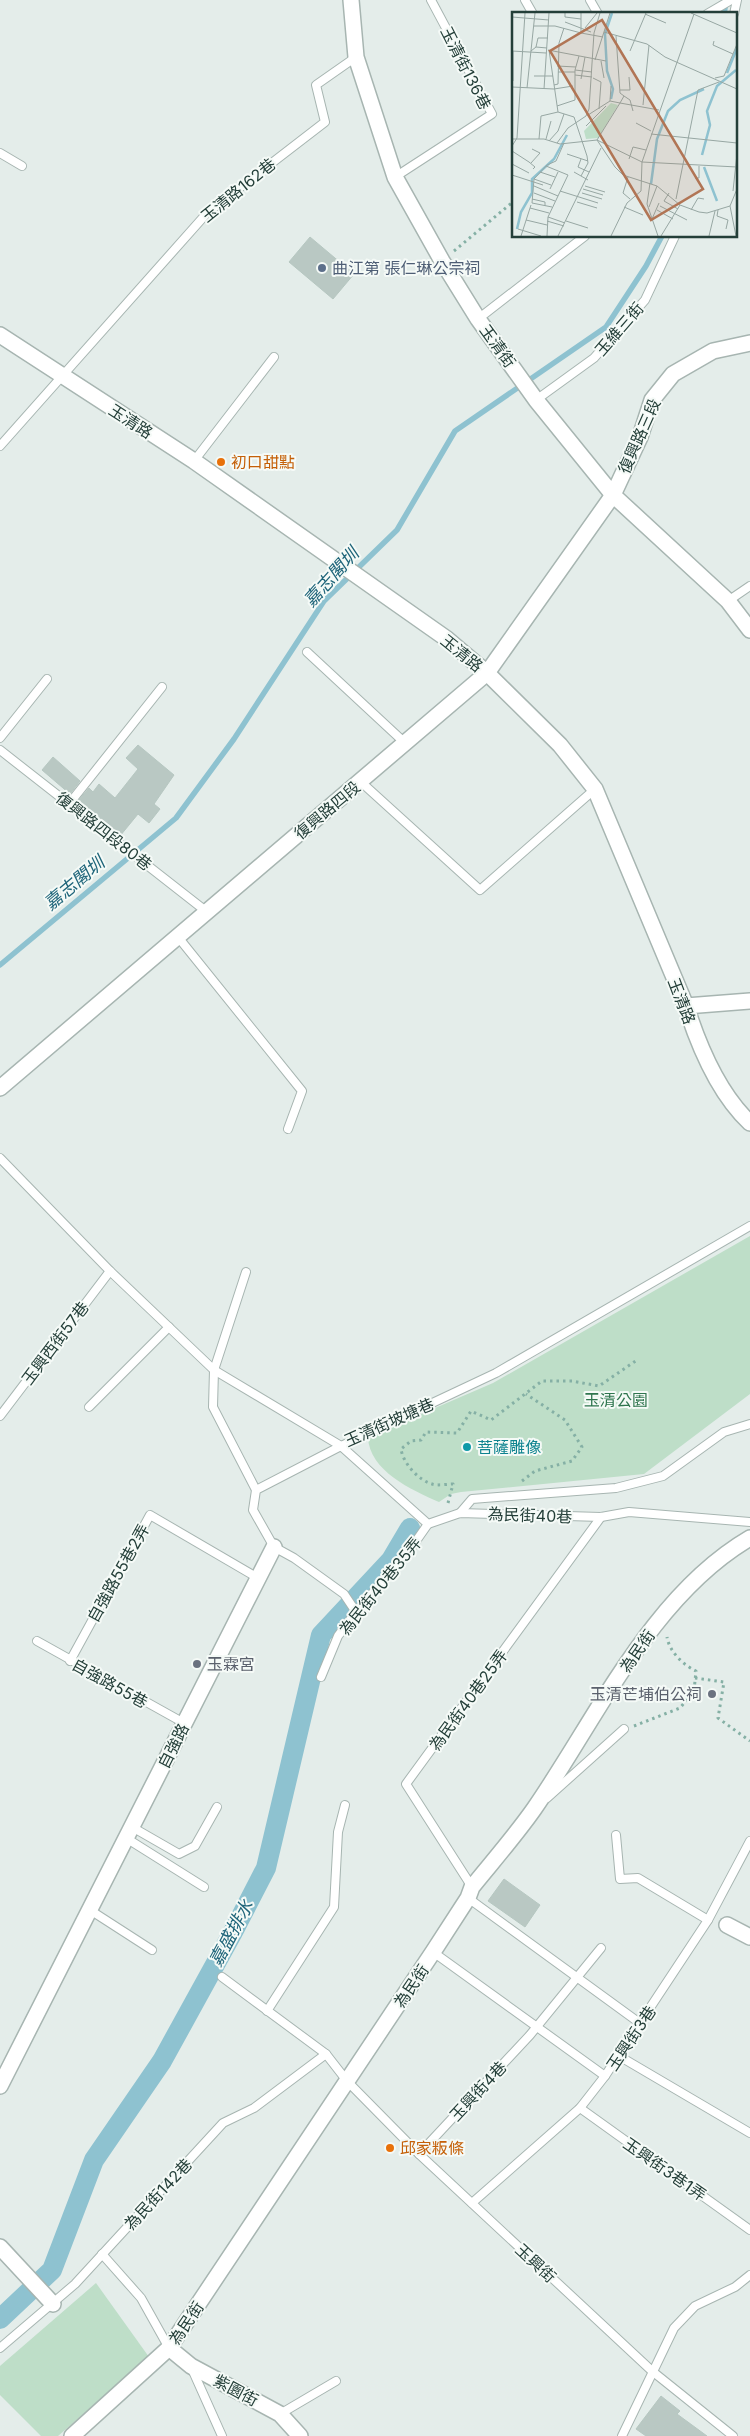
<svg xmlns="http://www.w3.org/2000/svg" width="750" height="2436" font-family="Inter,'Noto Sans TC',sans-serif">
	<rect width="100%" height="100%" fill="#e4edea"/>
	<!-- green -->
	<g fill="#bedec8">
		<path d="M750,1236V1394L644,1474L461,1492L451,1494L439,1502C412,1490 369,1471 368,1437L493,1383Z"/>
		<polygon points="96,2283 149,2357 58,2436 41,2436 0,2395 0,2366"/>
	</g>
	<g fill="none" stroke-linecap="round" stroke-linejoin="round">
		<!-- stream -->
		<g stroke="#8ec2d0" stroke-width="5.5">
			<polyline points="724,14 726,2"/>
			<polyline points="0,965 176,818 234,739 324,601 397,530 455,431 606,327 646,266 662,236"/>
		</g>
		<!-- canal -->
		<polyline stroke="#8ec2d0" stroke-width="20" points="0,2319 52,2270 94,2160 162,2061 233,1932 266,1868 321,1635 391,1560 410,1528"/>
	</g>
	<!-- building -->
	<g fill="#b9c8c3" stroke="#b6c7c1">
		<polygon points="310,237 354,274 333,299 289,262"/>
		<polygon points="138,745 174,775 154,804 160,809 149,823 138,814 120,836 81,806 78,801 89,788 93,792 99,784 115,798 138,769 126,758"/>
		<polygon points="53,757 80,781 70,794 42,770"/>
		<polygon points="504,1879 540,1905 525,1927 488,1901"/>
		<polygon points="661,2396 680,2411 677,2414 707,2436 646,2436 636,2429"/>
	</g>
	<g fill="none" stroke-linecap="round" stroke-linejoin="round">
		<defs>
			<g id="service">
				<polyline points="525,0 533,14"/>
				<polyline points="590,0 598,14"/>
				<polyline points="707,14 731,0"/>
				<polyline points="734,14 737,0"/>
				<polyline points="0,153 22,166"/>
				<polyline points="395,177 492,114 431,0"/>
				<polyline points="478,319 585,236"/>
				<polyline points="536,400 594,358 645,300 675,236"/>
				<polyline points="0,446 207,213 325,122 316,85 356,57"/>
				<polyline points="194,461 274,357"/>
				<polyline points="728,601 750,586"/>
				<polyline points="307,652 405,743"/>
				<polyline points="0,738 47,679"/>
				<polyline points="0,750 207,912"/>
				<polyline points="361,782 480,890 595,789"/>
				<polyline points="69,804 162,687"/>
				<polyline points="178,937 302,1091 288,1129"/>
				<polyline points="0,1158 110,1271 214,1370 341,1446 496,1373 750,1226"/>
				<polyline points="246,1272 214,1370 213,1407 256,1490"/>
				<polyline points="89,1407 169,1327"/>
				<polyline points="0,1416 110,1271"/>
				<polyline points="460,1513 472,1499 616,1488 663,1476 724,1432 750,1424"/>
				<polyline points="356,1612 344,1594 294,1558 274,1547 253,1510 256,1490 341,1446 428,1524 460,1513 601,1517 629,1512 750,1522"/>
				<polyline points="37,1641 184,1723"/>
				<polyline points="70,1661 150,1515 258,1578"/>
				<polyline points="321,1677 338,1636 356,1612 407,1554 428,1524"/>
				<polyline points="547,1798 624,1729"/>
				<polyline points="132,1827 179,1854 195,1846 217,1807"/>
				<polyline points="616,1835 620,1879 638,1878 708,1920"/>
				<polyline points="126,1838 204,1887"/>
				<polyline points="472,1887 406,1784 601,1517"/>
				<polyline points="468,1898 641,2024"/>
				<polyline points="90,1910 152,1950"/>
				<polyline points="433,1952 605,2076"/>
				<polyline points="222,1977 326,2054 347,2081 419,2154 652,2371 733,2436"/>
				<polyline points="267,2011 334,1907 338,1832 345,1805"/>
				<polyline points="619,2056 750,2133"/>
				<polyline points="580,2108 750,2230"/>
				<polyline points="419,2154 530,2035 601,1948"/>
				<polyline points="472,2203 580,2108 605,2076 708,1920 750,1841"/>
				<polyline points="102,2254 141,2298 169,2348"/>
				<polyline points="0,2348 75,2284 223,2123 254,2108 326,2054"/>
				<polyline points="192,2369 222,2436"/>
				<polyline points="280,2414 336,2381"/>
				<polyline points="622,2436 674,2328 695,2306 735,2287 750,2275"/>
			</g>
			<g id="minor">
				<polyline points="351,0 356,57 395,177 442,261 478,319 536,400 613,495 728,601 750,630"/>
				<polyline points="686,1006 750,1001"/>
				<polyline points="727,1925 750,1937"/>
				<polyline points="0,2086 274,1547"/>
				<polyline points="0,2247 53,2304"/>
				<polyline points="169,2348 191,2366 280,2414 300,2436"/>
				<path d="M72,2436L169,2348L433,1952L468,1898L472,1887C493,1861 515,1836 534,1809C597,1718 651,1596 750,1538"/>
			</g>
			<g id="tertiary">
				<path d="M0,335L194,461L447,639L487,673L560,745L595,789L686,1006C699,1047 718,1093 750,1123"/>
				<polyline points="0,1088 487,673 613,495 640,437 652,400 673,374 713,351 750,343"/>
			</g>
		</defs>
		<!-- service casing -->
		<use href="#service" stroke="#a7b5b1" stroke-width="10"/>
		<!-- minor casing -->
		<use href="#minor" stroke="#a7b5b1" stroke-width="18"/>
		<!-- tertiary casing -->
		<use href="#tertiary" stroke="#a7b5b1" stroke-width="18"/>
		<!-- path -->
		<g stroke="#85b0a5" stroke-width="3" stroke-dasharray="2.5 4" stroke-linecap="butt">
			<polyline points="454,251 514,201"/>
			<polyline points="522,1481 535,1471 572,1461 582,1447 565,1420 526,1394"/>
			<path d="M448,1503L453,1484C447,1484 438,1486 432,1484C418,1480 403,1463 401,1449L411,1441L421,1440L426,1432L457,1433L471,1411L491,1420L542,1381H572L599,1386L637,1360"/>
			<polyline points="695,1678 724,1682 718,1718 750,1741"/>
			<path d="M634,1726L680,1708L694,1691L696,1671C683,1665 669,1651 667,1637"/>
		</g>
		<!-- service -->
		<use href="#service" stroke="#fff" stroke-width="8"/>
		<!-- minor -->
		<use href="#minor" stroke="#fff" stroke-width="15"/>
		<!-- tertiary -->
		<use href="#tertiary" stroke="#fff" stroke-width="15"/>
	</g>
	<!-- markers -->
	<circle fill="#5c6f8a" stroke="#f5faf7" stroke-width="2" cx="322" cy="268" r="5"/>
	<g fill="#e8710a" stroke="#f5faf7" stroke-width="2">
		<circle cx="221" cy="462" r="5"/>
		<circle cx="390" cy="2148" r="5"/>
	</g>
	<circle fill="#0f9aa8" stroke="#f5faf7" stroke-width="2" cx="467" cy="1447" r="5"/>
	<g fill="#6b7280" stroke="#f5faf7" stroke-width="2">
		<circle cx="197" cy="1664" r="5"/>
		<circle cx="712" cy="1694" r="5"/>
	</g>
	<g text-anchor="middle" dominant-baseline="central" stroke-width="4" stroke-linejoin="round" paint-order="stroke">
		<!-- street labels -->
		<g font-size="16" fill="#243f39" stroke="#f5faf7">
			<text transform="translate(466 68) rotate(63)">玉清街136巷</text>
			<text transform="translate(238 190) rotate(-39)">玉清路162巷</text>
			<text transform="translate(619 329) rotate(-49)">玉維三街</text>
			<text transform="translate(498 346) rotate(54)">玉清街</text>
			<text transform="translate(131 421) rotate(33)">玉清路</text>
			<text transform="translate(639 436) rotate(-66)">復興路三段</text>
			<text transform="translate(462 653) rotate(39)">玉清路</text>
			<text transform="translate(327 810) rotate(-40)">復興路四段</text>
			<text transform="translate(104 831) rotate(38)">復興路四段80巷</text>
			<text transform="translate(682 1001) rotate(69)">玉清路</text>
			<text transform="translate(55 1343) rotate(-53)">玉興西街57巷</text>
			<text transform="translate(389 1422) rotate(-24)">玉清街坡塘巷</text>
			<text transform="translate(530 1515) rotate(2)">為民街40巷</text>
			<text transform="translate(118 1573) rotate(-61)">自強路55巷2弄</text>
			<text transform="translate(380 1586) rotate(-51)">為民街40巷35弄</text>
			<text transform="translate(637 1651) rotate(-55)">為民街</text>
			<text transform="translate(110 1683) rotate(29)">自強路55巷</text>
			<text transform="translate(468 1700) rotate(-54)">為民街40巷25弄</text>
			<text transform="translate(173 1746) rotate(-63)">自強路</text>
			<text transform="translate(411 1986) rotate(-56)">為民街</text>
			<text transform="translate(631 2038) rotate(-56)">玉興街3巷</text>
			<text transform="translate(478 2091) rotate(-47)">玉興街4巷</text>
			<text transform="translate(665 2169) rotate(35)">玉興街3巷1弄</text>
			<text transform="translate(158 2194) rotate(-47)">為民街142巷</text>
			<text transform="translate(536 2263) rotate(43)">玉興街</text>
			<text transform="translate(186 2323) rotate(-56)">為民街</text>
			<text transform="translate(236 2390) rotate(28)">紫園街</text>
		</g>
		<!-- service labels -->
		<g font-size="16" fill="#4e5e75" stroke="#f5faf7" text-anchor="start">
			<text x="332" y="268">曲江第 張仁琳公宗祠</text>
		</g>
		<!-- food labels -->
		<g font-size="16" fill="#c56008" stroke="#f5faf7" text-anchor="start">
			<text x="231" y="462">初口甜點</text>
			<text x="400" y="2148">邱家粄條</text>
		</g>
		<!-- park labels -->
		<g font-size="16" fill="#2f754e" stroke="#f5faf7">
			<text x="616" y="1400">玉清公園</text>
		</g>
		<!-- culture labels -->
		<g font-size="16" fill="#0d838f" stroke="#f5faf7" text-anchor="start">
			<text x="477" y="1447">菩薩雕像</text>
		</g>
		<!-- worship labels -->
		<g font-size="16" fill="#5b616d" stroke="#f5faf7" text-anchor="start">
			<text x="207" y="1664">玉霖宮</text>
			<text x="702" y="1694" text-anchor="end">玉清芒埔伯公祠</text>
		</g>
		<!-- water labels -->
		<g font-size="18" font-style="italic" fill="#1f657a" stroke="#f5faf7">
			<text transform="translate(331 577) rotate(-48)">嘉志閣圳</text>
			<text transform="translate(74 883) rotate(-40)">嘉志閣圳</text>
			<text transform="translate(231 1933) rotate(-62)">嘉盛排水</text>
		</g>
	</g>
	<!-- overview -->
	<g transform="translate(512 12)">
		<rect width="225" height="225" fill="#e4edea"/>
		<path d="M99,91L106,93L86,126L74,127L72,119Z" fill="#bedec8"/>
		<path fill="none" stroke="#8ec2d0" stroke-width="2.5" d="M215,61L225,36M99,87L101,77L95,59L93,22L100,1M190,143L198,113L195,99L205,74L224,58M192,155L205,189M139,172L145,127L156,99L168,88L192,77M5,217L9,200L20,181V167L42,147L55,123"/>
		<path fill="none" stroke="#97a7a3" stroke-width="1" d="M53,1V5L69,7M69,1V21L91,25M179,1L225,21M133,2L154,11M0,5L37,8M53,10L79,20M22,14H43L69,21M73,16L85,1M92,20L135,32L153,45L225,77M202,29L201,33L221,42M24,35L26,26H36M36,38L94,49M37,38L46,100M0,39L34,41M19,39L24,35L35,36M118,39L134,1M83,48L98,1M89,49L92,66M45,54L64,55M63,58L80,60M46,60H63M63,63L80,65M22,64H41M81,66L89,70L87,97M203,66L212,64L225,32M69,67L73,45M1,69V39M42,73L46,72L47,31L52,16M0,75L42,77L61,74M15,76L23,1M32,77L37,1M108,78H118L117,65M112,84L118,88L121,99M98,89L99,74M131,93L137,33M45,94L63,88V58L67,44M147,98L108,91L85,128L103,155L111,163L145,174L168,193L187,200L195,201L218,194L225,177M76,103L98,89L108,91L112,84L108,81L104,24M124,111L139,119M74,114L94,94M139,122L225,131M0,127H32L48,132L85,128L130,150L225,155M27,127L29,104L46,100L62,105L75,144L76,151L69,164M34,127L39,109M37,129L46,119L52,102M45,131L56,116L74,104L77,97L82,21L88,1M0,134L5,126L13,1M0,139L17,150L23,155L21,157M55,142L76,149M69,147L66,155L77,160M117,147L121,135L134,138M19,151L28,141L20,137M0,152L17,161M34,154L56,163L36,205L35,224M28,160L43,165M62,160L76,168M0,163L31,173M116,165L111,181L118,187M183,166H187V154M22,167L39,173M138,171L135,192L146,224M22,174L46,184M73,174L93,180M38,177L46,160M71,177L91,183M48,179L86,191M221,179L225,142M22,181L43,189M70,181L90,187M157,181L152,189L166,197M20,187L33,190V194M164,187L186,78L207,70M65,190L85,196M148,194L175,208M218,194L224,224M40,195L20,191L22,167L35,153L44,149L52,131M112,195L131,203M137,195L145,174M18,196L37,201M145,198L161,207M179,198L186,186L192,187M206,198L205,204L216,208L214,217M36,205L53,211M140,207L147,191M14,208L35,213M35,209L52,214M54,209L76,216M6,217L29,224M9,224L19,193M46,224L89,136M99,224L115,191L129,179L130,150L182,2M149,224L168,193M197,224L203,199"/>
		<path fill="#b17555" fill-opacity="0.15" stroke="#b17555" stroke-width="2.5" d="M90,8L191,177L139,208L38,39Z"/>
		<rect width="225" height="225" fill="none" stroke="#243f39" stroke-width="2.5"/>
	</g>
</svg>
